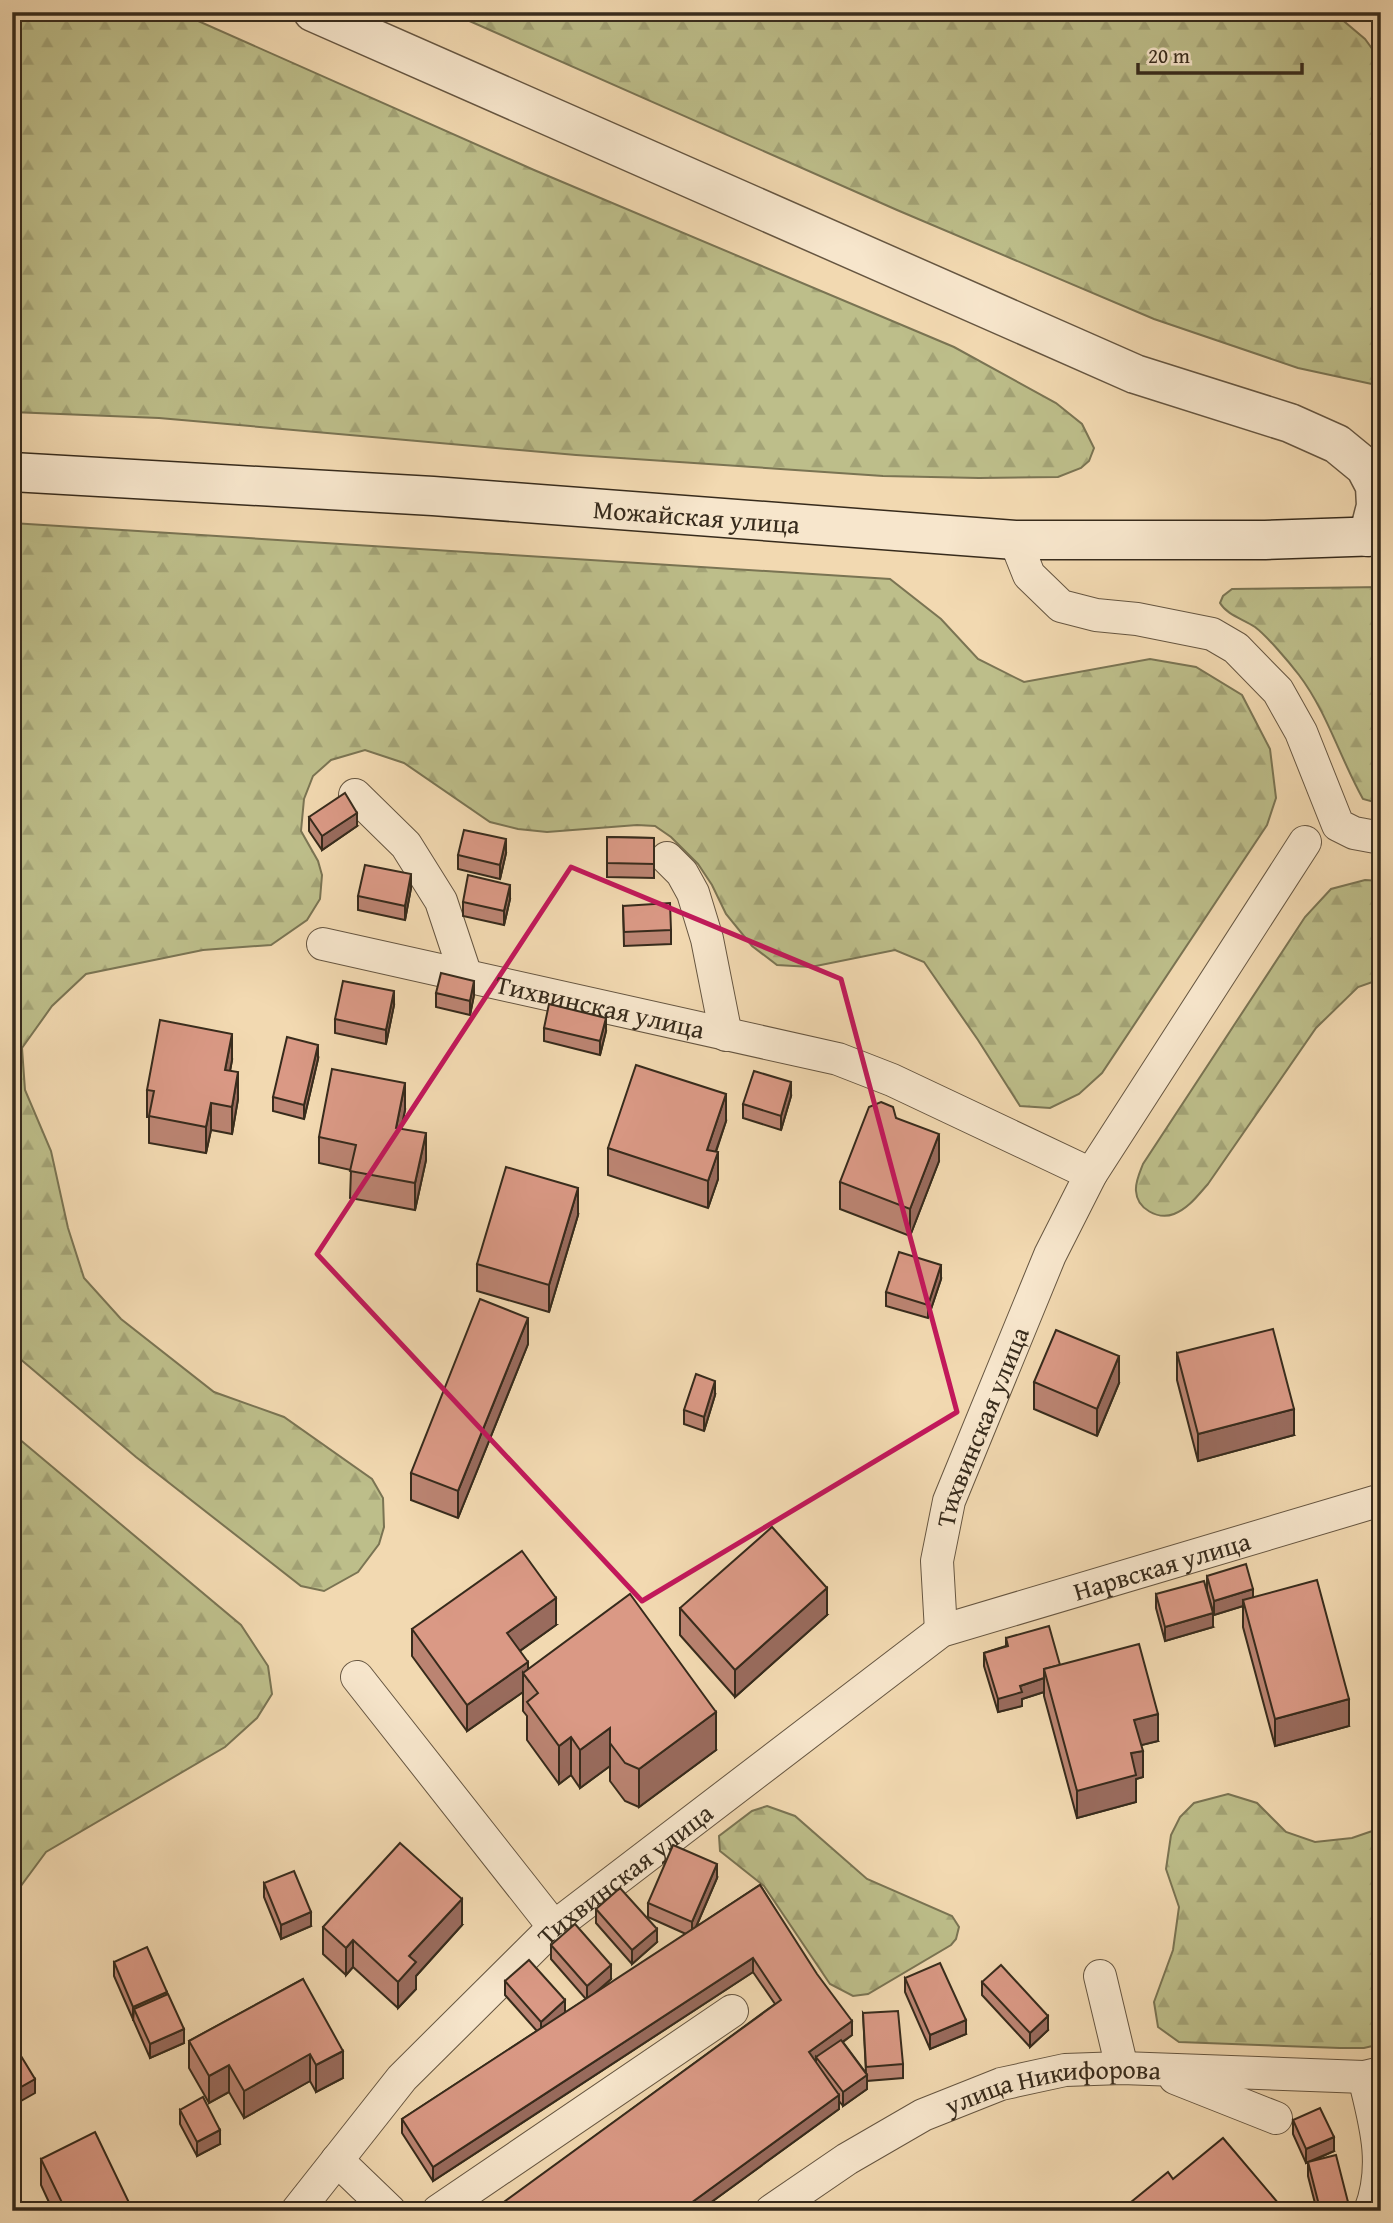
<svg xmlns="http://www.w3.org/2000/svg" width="1393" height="2223" font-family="'Gentium Book Plus',serif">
	<defs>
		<pattern id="forest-firs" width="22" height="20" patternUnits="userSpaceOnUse" patternTransform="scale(1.75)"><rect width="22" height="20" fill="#bdbe8a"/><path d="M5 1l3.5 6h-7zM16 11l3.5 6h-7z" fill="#a3a376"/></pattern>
	</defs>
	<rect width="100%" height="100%" fill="#f2d9b1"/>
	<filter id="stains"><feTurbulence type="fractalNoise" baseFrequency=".00286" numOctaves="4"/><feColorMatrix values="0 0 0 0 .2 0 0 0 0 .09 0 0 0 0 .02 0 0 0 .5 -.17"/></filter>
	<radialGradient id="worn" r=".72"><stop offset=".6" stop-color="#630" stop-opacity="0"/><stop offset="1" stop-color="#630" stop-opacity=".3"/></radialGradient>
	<!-- forest -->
	<g fill="url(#forest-firs)" stroke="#7a7453" stroke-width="2">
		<polygon points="12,12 178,12 534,170 954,347 1056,403 1082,424 1094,448 1089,461 1081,468 1058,477 979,478 883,476 576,455 159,418 12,412"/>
		<polygon points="449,12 1333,12 1365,39 1381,61 1381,386 1298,368 1154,319 897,210"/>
		<polygon points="12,523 890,579 941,619 978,659 1024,682 1150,659 1196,667 1242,695 1270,749 1276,798 1267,825 1102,1073 1079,1094 1050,1108 1020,1106 978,1040 924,962 895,950 811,967 777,965 752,946 726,914 712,885 698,864 671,837 655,826 637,825 547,832 518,829 490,822 404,763 365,750 331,760 313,776 304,799 301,831 318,861 322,875 320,899 307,920 271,945 203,950 86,974 52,1006 22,1048 25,1090 51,1151 68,1228 84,1278 121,1319 214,1392 284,1417 372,1479 383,1498 384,1527 379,1544 358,1572 324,1591 301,1586 136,1457 12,1352"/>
		<path d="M1381,587V804L1363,799C1340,758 1327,712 1299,675C1289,662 1267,636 1255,627C1243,619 1227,615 1220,603L1223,596L1232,589Z"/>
		<path d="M1365,880L1381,881V979L1358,987L1316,1028L1208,1184C1198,1195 1189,1208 1174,1214C1158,1220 1137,1209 1136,1191C1135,1182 1140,1172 1143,1164L1305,917L1331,889Z"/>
		<polygon points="12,1433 241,1625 268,1666 272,1694 257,1718 225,1747 46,1852 12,1898"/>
		<polygon points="1228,1794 1257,1803 1286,1832 1315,1842 1352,1838 1381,1828 1381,2044 1364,2048 1340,2048 1179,2042 1158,2027 1154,2002 1173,1950 1179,1907 1166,1869 1171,1835 1180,1817 1194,1803"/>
		<polygon points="767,1806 795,1816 867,1879 952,1916 959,1927 956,1939 951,1945 868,1994 853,1996 830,1984 764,1886 720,1851 719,1836 752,1811"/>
	</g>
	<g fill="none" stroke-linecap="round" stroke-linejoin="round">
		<defs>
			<g id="lane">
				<polyline points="1015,540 1029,575 1061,606 1096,615 1137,619 1212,634 1236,648 1278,691 1301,732 1338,825 1354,833 1381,838"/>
				<polyline points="355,795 406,845 441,901 466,976"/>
				<polyline points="667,858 682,873 693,893 707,939 726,1035"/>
				<path id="s1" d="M323,944L838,1059L892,1080L1091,1174"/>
				<path id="s2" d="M941,1631L937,1561L949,1501L1050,1255L1091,1174L1305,842"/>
				<polyline points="357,1677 554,1927"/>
				<polyline points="1100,1976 1122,2068"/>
				<polyline points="1175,2078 1276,2118"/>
				<polyline points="337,2160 390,2211"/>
				<path id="s3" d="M297,2211L402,2078L554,1927L941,1631L1381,1500"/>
				<polyline points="438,2211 732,2011"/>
				<path id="s4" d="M771,2211L847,2159L923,2115L1001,2084L1065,2070L1122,2068L1364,2077"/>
				<path d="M1370,2211C1388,2165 1375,2122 1364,2077L1381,2073"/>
			</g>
			<polyline id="street" points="313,12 1135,374 1290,423 1337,444 1365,467 1375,486 1376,506 1368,537"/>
			<g id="secondary">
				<path id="s5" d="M12,472L433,496L1015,540H1265L1381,536"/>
			</g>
		</defs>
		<!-- lane casing -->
		<use href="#lane" stroke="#665641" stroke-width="34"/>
		<!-- street casing -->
		<use href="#street" stroke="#665641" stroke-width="41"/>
		<!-- secondary casing -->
		<use href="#secondary" stroke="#372b1c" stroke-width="41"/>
		<!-- lane -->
		<use href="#lane" stroke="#f7e6cc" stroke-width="32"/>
		<!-- street -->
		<use href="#street" stroke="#f7e6cc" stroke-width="38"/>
		<!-- secondary -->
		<use href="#secondary" stroke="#f7e6cc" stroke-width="38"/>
	</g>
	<!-- wall -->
	<g fill="#bb8472" stroke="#372b1c" stroke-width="2">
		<polygon points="309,817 357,826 322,850 309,831"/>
		<polygon points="607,837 654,838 654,878 607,877"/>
		<polygon points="506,853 500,879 458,869 458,855"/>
		<polygon points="411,888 405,920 358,910 358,896"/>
		<polygon points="510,899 504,925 463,916 463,902"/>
		<polygon points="623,906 671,930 671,944 624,946"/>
		<polygon points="436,993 474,995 470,1015 436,1007"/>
		<polygon points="394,1005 386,1044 335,1033 335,1019"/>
		<polygon points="544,1028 606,1031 600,1055 544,1041"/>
		<polygon points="318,1059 304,1119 273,1111 273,1097"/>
		<polygon points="232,1060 230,1071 238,1099 232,1134 211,1130 206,1153 149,1143 149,1117 147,1117 147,1090"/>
		<polygon points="791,1096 781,1130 743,1118 743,1104"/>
		<polygon points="405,1110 401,1128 426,1160 415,1210 350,1198 351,1170 319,1163 319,1137"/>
		<polygon points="896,1118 939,1161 910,1236 840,1209 840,1182"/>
		<polygon points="726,1121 716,1152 718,1179 708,1208 608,1175 608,1148"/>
		<polygon points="578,1215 549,1312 477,1291 477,1264"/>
		<polygon points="941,1279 928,1318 886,1306 886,1292"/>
		<polygon points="528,1344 458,1518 411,1500 411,1473"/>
		<polygon points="1177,1353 1294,1435 1198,1461 1177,1380"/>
		<polygon points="1034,1382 1119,1383 1097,1436 1034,1409"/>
		<polygon points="715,1395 704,1431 684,1424 684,1410"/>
		<polygon points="1207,1576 1253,1597 1349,1726 1275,1746 1243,1627 1243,1606 1214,1615 1207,1590"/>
		<polygon points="1156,1594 1213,1627 1165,1641 1156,1608"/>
		<polygon points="680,1608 827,1615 735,1697 680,1635"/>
		<polygon points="556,1625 520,1651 528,1669 716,1750 639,1807 625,1801 610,1781 610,1766 580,1788 571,1775 559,1784 527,1740 527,1716 523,1711 523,1692 467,1731 412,1656 412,1629"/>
		<polygon points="1006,1638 1060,1665 1158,1741 1141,1745 1143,1777 1136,1779 1136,1802 1077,1818 1044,1696 1044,1692 1022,1699 1022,1706 998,1712 984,1666 984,1653 1006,1646"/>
		<polygon points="717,1878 696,1927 760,1885 852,2035 843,2042 866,2073 863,2013 903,2064 903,2078 867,2081 867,2089 843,2106 839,2101 839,2109 699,2211 493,2211 775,2004 753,1972 433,2181 402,2133 402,2119 537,2031 505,1995 505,1981 565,2013 586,1999 551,1959 551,1945 611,1979 596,1993 686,1934 648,1917 648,1903"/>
		<polygon points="264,1883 311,1926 281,1939 264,1897"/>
		<polygon points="596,1909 657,1942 632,1964 596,1923"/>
		<polygon points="462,1925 416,1976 416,1989 398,2008 353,1967 346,1975 323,1954 323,1927"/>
		<polygon points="114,1962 167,1994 184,2043 150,2058 114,1976"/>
		<polygon points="905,1978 966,2034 930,2049 905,1992"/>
		<polygon points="303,1979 343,2078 316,2092 310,2081 244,2118 229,2092 209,2103 189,2068 189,2041"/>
		<polygon points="982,1982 1048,2030 1030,2047 982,1995"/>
		<polygon points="180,2110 220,2144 197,2156 180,2124"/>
		<polygon points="1293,2120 1334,2151 1312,2161 1348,2211 1317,2211 1308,2176 1308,2162 1306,2163 1293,2134"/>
		<polygon points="41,2159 133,2211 53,2211 41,2185"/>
	</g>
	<!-- shaded-wall -->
	<g fill="#996b5d" stroke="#372b1c" stroke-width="2">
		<polygon points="357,813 357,826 322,850 322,836"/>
		<polygon points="506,839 506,853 500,879 500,865"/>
		<polygon points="411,874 411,888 405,920 405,906"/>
		<polygon points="510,885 510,899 504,925 504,911"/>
		<polygon points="474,981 474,995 470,1015 470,1001"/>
		<polygon points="394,991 394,1005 386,1044 386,1030"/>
		<polygon points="606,1018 606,1031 600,1055 600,1041"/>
		<polygon points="232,1034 232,1060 225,1097 225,1070"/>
		<polygon points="318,1045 318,1059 304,1119 304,1105"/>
		<polygon points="238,1072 238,1099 232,1134 232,1107"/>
		<polygon points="791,1082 791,1096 781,1130 781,1116"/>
		<polygon points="405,1083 405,1110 396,1154 396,1128"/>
		<polygon points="726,1094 726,1121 707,1177 707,1150"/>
		<polygon points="211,1103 211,1130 206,1153 206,1127"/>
		<polygon points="426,1133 426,1160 415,1210 415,1183"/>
		<polygon points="939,1134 939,1161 910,1236 910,1209"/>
		<polygon points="718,1152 718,1179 708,1208 708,1181"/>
		<polygon points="578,1188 578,1215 549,1312 549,1285"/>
		<polygon points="941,1265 941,1279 928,1318 928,1305"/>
		<polygon points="528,1318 528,1344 458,1518 458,1491"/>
		<polygon points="1119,1356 1119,1383 1097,1436 1097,1409"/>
		<polygon points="715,1381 715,1395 704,1431 704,1417"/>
		<polygon points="1294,1409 1294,1435 1198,1461 1198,1434"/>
		<polygon points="827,1588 827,1615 735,1697 735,1670"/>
		<polygon points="1253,1589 1253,1603 1243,1600 1243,1606 1214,1615 1214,1601"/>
		<polygon points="556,1598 556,1625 507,1660 507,1633"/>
		<polygon points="1213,1613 1213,1627 1165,1641 1165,1627"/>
		<polygon points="528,1662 528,1680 523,1673 523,1692 467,1731 467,1705"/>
		<polygon points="1044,1678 1044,1692 1022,1699 1022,1706 998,1712 998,1699 1020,1686"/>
		<polygon points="1349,1699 1349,1726 1275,1746 1275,1719"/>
		<polygon points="716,1712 716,1750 639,1807 639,1769"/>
		<polygon points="1158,1714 1158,1741 1134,1747 1134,1720"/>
		<polygon points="610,1728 610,1766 580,1788 580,1750"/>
		<polygon points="571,1737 571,1775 559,1784 559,1746"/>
		<polygon points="1143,1751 1143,1777 1136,1779 1136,1802 1077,1818 1077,1791 1131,1753"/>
		<polygon points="717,1864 717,1878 692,1936 692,1922"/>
		<polygon points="462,1899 462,1925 416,1976 416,1989 398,2008 398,1982 409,1956"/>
		<polygon points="311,1912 311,1926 281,1939 281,1925"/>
		<polygon points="657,1929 657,1942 632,1964 632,1950"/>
		<polygon points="353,1940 353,1967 346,1975 346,1948"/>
		<polygon points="753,1958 753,1972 433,2181 433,2167"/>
		<polygon points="611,1965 611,1979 587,2000 587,1986"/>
		<polygon points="167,1992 167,2006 134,2009 133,2021 133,2007"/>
		<polygon points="565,2000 565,2014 541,2036 541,2022"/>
		<polygon points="1048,2016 1048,2030 1030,2047 1030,2033"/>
		<polygon points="966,2020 966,2034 930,2049 930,2035"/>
		<polygon points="852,2021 852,2035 818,2059 816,2057 816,2061 809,2066 809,2052"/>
		<polygon points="184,2029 184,2043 150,2058 150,2044"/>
		<polygon points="343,2051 343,2078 316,2092 316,2065"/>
		<polygon points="310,2054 310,2081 244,2118 244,2091"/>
		<polygon points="229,2065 229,2092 209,2103 209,2076"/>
		<polygon points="867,2075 867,2089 843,2106 843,2092"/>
		<polygon points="35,2079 35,2093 12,2106 12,2092"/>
		<polygon points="839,2095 839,2109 699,2211 680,2211"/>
		<polygon points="220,2130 220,2144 197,2156 197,2142"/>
		<polygon points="1334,2137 1334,2151 1306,2163 1306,2149"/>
		<polygon points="1348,2202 1348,2211 1320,2211 1320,2209"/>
		<polygon points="1279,2204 1279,2211 1270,2211"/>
	</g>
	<!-- building -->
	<g fill="#da9985" stroke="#372b1c" stroke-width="2">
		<polygon points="345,793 357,813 322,836 309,817"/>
		<polygon points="464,830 506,839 500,865 458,855"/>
		<polygon points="607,837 654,838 654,864 607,863"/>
		<polygon points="365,865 411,874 405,906 358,896"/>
		<polygon points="468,875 510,885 504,911 463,902"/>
		<polygon points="670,903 671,930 624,932 623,906"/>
		<polygon points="441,973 474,981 470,1001 436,993"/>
		<polygon points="343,981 394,991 386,1030 335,1019"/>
		<polygon points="549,1004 606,1018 600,1041 544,1028"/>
		<polygon points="160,1020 232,1034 225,1070 238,1072 232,1107 211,1103 206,1127 149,1116 154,1091 147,1090"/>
		<polygon points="287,1037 318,1045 304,1105 273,1097"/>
		<polygon points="636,1065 726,1094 707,1150 718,1152 708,1181 608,1148"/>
		<polygon points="332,1069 405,1083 396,1128 426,1133 415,1183 350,1171 356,1145 319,1137"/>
		<polygon points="754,1071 791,1082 781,1116 743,1104"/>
		<polygon points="881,1102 893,1107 896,1118 939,1134 910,1209 840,1182 869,1107"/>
		<polygon points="506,1167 578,1188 549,1285 477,1264"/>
		<polygon points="899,1252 941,1265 928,1305 886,1292"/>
		<polygon points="480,1299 528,1318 458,1491 411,1473"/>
		<polygon points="1273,1329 1294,1409 1198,1434 1177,1353"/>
		<polygon points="1056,1330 1119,1356 1097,1409 1034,1382"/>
		<polygon points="696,1374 715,1381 704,1417 684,1410"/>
		<polygon points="772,1527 827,1588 735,1670 680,1608"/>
		<polygon points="522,1551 556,1598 507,1633 528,1662 467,1705 412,1629"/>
		<polygon points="1246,1564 1253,1589 1214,1601 1207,1576"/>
		<polygon points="1317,1580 1349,1699 1275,1719 1243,1600"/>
		<polygon points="1204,1581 1213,1613 1165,1627 1156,1594"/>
		<polygon points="630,1594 716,1712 639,1769 625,1763 610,1743 610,1728 580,1750 571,1737 559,1746 527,1702 538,1693 523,1673"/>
		<polygon points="1049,1626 1060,1665 1044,1669 1044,1678 1020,1686 1022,1692 998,1699 984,1653 1008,1646 1006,1638"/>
		<polygon points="1139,1644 1158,1714 1134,1720 1143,1751 1131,1753 1136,1775 1077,1791 1044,1669"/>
		<polygon points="400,1843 462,1899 409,1956 416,1962 398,1982 353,1940 346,1948 323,1927"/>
		<polygon points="673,1845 717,1864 692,1922 648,1903"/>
		<polygon points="294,1871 311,1912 281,1925 264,1883"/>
		<polygon points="760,1885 817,1974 852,2021 809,2052 839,2095 680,2211 493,2210 781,2000 753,1958 433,2167 402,2119"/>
		<polygon points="620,1888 657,1929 632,1950 596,1909"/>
		<polygon points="575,1924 611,1965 587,1986 551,1945"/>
		<polygon points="147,1947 167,1992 133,2007 114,1962"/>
		<polygon points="529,1960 565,2000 541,2022 505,1981"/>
		<polygon points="940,1963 966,2020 930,2035 905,1978"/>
		<polygon points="1001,1965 1048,2016 1030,2033 982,1982"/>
		<polygon points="303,1979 343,2051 316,2065 310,2054 244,2091 229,2065 209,2076 189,2041"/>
		<polygon points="168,1994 184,2029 150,2044 134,2009"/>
		<polygon points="898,2011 903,2064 866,2067 863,2013"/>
		<polygon points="841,2040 867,2075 843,2092 816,2057"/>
		<polygon points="21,2056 35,2079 12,2092 12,2062"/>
		<polygon points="203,2097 220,2130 197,2142 180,2110"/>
		<polygon points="1320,2108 1334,2137 1306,2149 1293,2120"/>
		<polygon points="95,2132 133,2211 66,2211 41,2159"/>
		<polygon points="1223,2138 1279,2204 1270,2211 1120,2211 1168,2172 1173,2179"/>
		<polygon points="1336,2155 1348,2202 1320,2209 1308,2162"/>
	</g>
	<!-- marked area -->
	<path fill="none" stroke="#c2185b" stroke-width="5" stroke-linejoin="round" d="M571,867L841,979L957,1412L642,1601L317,1254Z"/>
	<g text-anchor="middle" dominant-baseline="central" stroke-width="5" stroke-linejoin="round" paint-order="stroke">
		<!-- street labels -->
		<g font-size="26" fill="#372b1c" stroke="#f7e6cc">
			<text stroke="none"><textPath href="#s5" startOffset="686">Можайская улица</textPath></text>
			<text stroke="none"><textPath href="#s1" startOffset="284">Тихвинская улица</textPath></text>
			<text stroke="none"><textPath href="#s2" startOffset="212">Тихвинская улица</textPath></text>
			<text stroke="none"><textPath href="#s3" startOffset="1101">Нарвская улица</textPath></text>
			<text stroke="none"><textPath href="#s3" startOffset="472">Тихвинская улица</textPath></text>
			<text stroke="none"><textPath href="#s4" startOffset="315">улица Никифорова</textPath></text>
		</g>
	</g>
	<!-- margin -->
	<rect width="1393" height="2223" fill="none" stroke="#f2d9b1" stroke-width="42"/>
	<rect x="14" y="14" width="1365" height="2195" fill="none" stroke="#372b1c" stroke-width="3.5"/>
	<rect x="21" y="21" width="1351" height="2181" fill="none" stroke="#372b1c" stroke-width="2"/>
	<!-- scale -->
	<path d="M1138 63v10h164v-10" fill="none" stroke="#372b1c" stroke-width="3.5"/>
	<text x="1148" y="63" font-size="21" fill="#372b1c" stroke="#f7e6cc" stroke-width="5" paint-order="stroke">20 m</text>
	<rect width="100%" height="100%" filter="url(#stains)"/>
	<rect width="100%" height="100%" fill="url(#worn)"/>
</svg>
